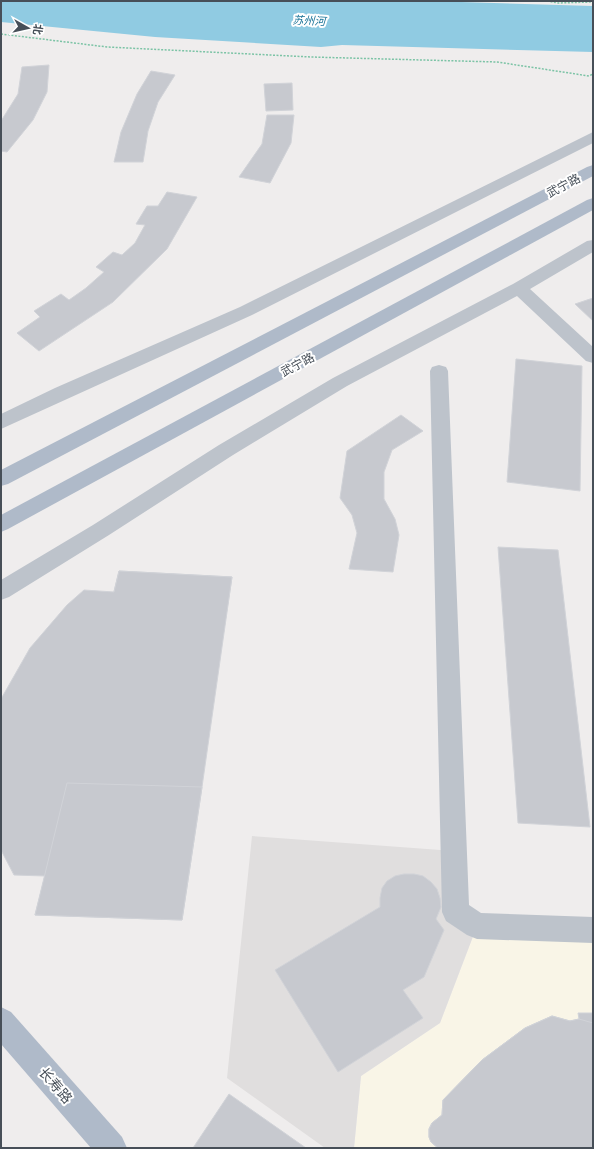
<svg xmlns="http://www.w3.org/2000/svg" width="594" height="1149" font-family="Barlow,'Noto Sans SC',sans-serif">
	<rect width="100%" height="100%" fill="#efeded"/>
	<!-- commercial -->
	<polygon fill="#f9f5e7" points="477,926 593,930 593,1148 354,1148 361,1076 440,1023"/>
	<!-- education -->
	<polygon fill="#e0dede" points="252,836 454,851 456,912 477,926 440,1023 361,1076 354,1148 325,1148 227,1078"/>
	<!-- water -->
	<polygon fill="#90cbe2" points="1,1 429,1 593,6 593,52 342,45 321,47 155,37 1,22"/>
	<!-- building -->
	<g fill="#c7c9cf" stroke="#d1d3d8">
		<polygon points="49,65 47,92 33,120 7,152 1,151 1,121 18,94 22,67"/>
		<polygon points="151,71 175,75 158,102 148,131 143,162 114,162 121,132 137,94"/>
		<polygon points="292,83 293,110 266,111 264,84"/>
		<polygon points="267,115 294,115 291,143 270,183 239,177 262,144"/>
		<polygon points="167,192 197,197 167,249 113,302 39,351 17,333 40,317 34,311 61,294 69,300 86,288 104,272 96,267 113,252 122,255 135,243 145,225 136,224 147,206 158,206"/>
		<polygon points="593,298 593,321 575,304"/>
		<polygon points="516,359 582,366 580,491 507,482"/>
		<polygon points="401,415 423,431 392,450 384,472 384,499 395,519 399,535 393,572 349,569 357,533 352,515 340,498 347,451"/>
		<polygon points="498,547 558,550 590,827 518,823"/>
		<polygon points="119,571 232,577 216,681 93,677"/>
		<polygon points="119,571 232,577 202,787 182,920 35,915 45,876 14,875 1,850 1,699 30,648 67,605 84,590 114,592"/>
		<polygon points="67,783 202,787 182,920 35,915"/>
		<polygon points="404,874 414,874 423,876 431,882 437,889 440,898 441,907 436,919 444,930 424,977 403,990 423,1018 338,1072 275,970 380,907 380,898 382,888 387,881 395,876"/>
		<polygon points="578,1013 593,1013 593,1148 438,1148 431,1142 429,1137 429,1129 432,1123 442,1115 443,1100 482,1060 525,1028 552,1016 570,1021 579,1019"/>
		<polygon points="552,1016 570,1021 579,1019 593,1023 593,1148 438,1148 431,1142 429,1137 429,1129 432,1123 442,1115 443,1100 482,1060 525,1028"/>
		<polygon points="229,1094 306,1148 193,1148"/>
	</g>
	<g fill="none" stroke-linecap="round" stroke-linejoin="round">
		<!-- path -->
		<g stroke="#7bc3a5" stroke-width="1.5" stroke-dasharray="2 1.5" stroke-linecap="butt">
			<polyline points="547,1 558,3 593,2"/>
			<polyline points="1,34 107,47 311,57 497,62 589,76 593,74"/>
		</g>
		<!-- minor -->
		<g fill="#bdc3cb" fill-rule="evenodd">
			<polygon points="593,132 593,143 252,315 1,429 1,414 55,388 240,307"/>
			<polygon points="593,240 593,252 530,289 593,347 593,363 586,361 517,296 347,386 233,455 109,535 9,597 1,600 1,580 93,525 219,445 333,378 513,284 587,241"/>
			<polygon points="439,365 446,367 448,371 469,905 481,913 593,917 593,943 477,939 467,935 446,921 442,912 430,371 432,367"/>
		</g>
		<!-- major -->
		<g fill="#afbac9" fill-rule="evenodd">
			<polygon points="593,165 593,176 8,484 1,486 1,470 587,167"/>
			<polygon points="593,198 593,210 8,529 1,532 1,515 587,200"/>
			<polygon points="1,1007 11,1012 122,1137 127,1148 91,1148 1,1044"/>
		</g>
	</g>
	<g text-anchor="middle" dominant-baseline="central" stroke-width="4" stroke-linejoin="round" paint-order="stroke">
		<!-- far-water labels -->
		<g font-size="11" font-style="italic" fill="#1b7498" stroke="#fff">
			<text transform="translate(309 20) rotate(3)">苏州河</text>
		</g>
		<!-- street labels -->
		<g font-size="12" fill="#474f58" stroke="#fff">
			<text transform="translate(563 185) rotate(-28)">武宁路</text>
			<text transform="translate(297 364) rotate(-28)">武宁路</text>
		</g>
		<!-- near-street labels -->
		<g font-size="14" fill="#474f58" stroke="#fff">
			<text transform="translate(56 1085) rotate(49)">长寿路</text>
		</g>
	</g>
	<!-- border -->
	<rect width="594" height="1149" fill="none" stroke="#474f58" stroke-width="4"/>
	<!-- north arrow -->
	<g transform="translate(28 28) rotate(98)" stroke="#ffffff" stroke-width="3" paint-order="stroke">
	<path d="M0-3L7 15L0 10L-7 15Z" fill="#474f58"/>
	<text y="-6" font-size="11" font-weight="bold" text-anchor="middle" fill="#474f58">北</text>
	</g>
</svg>
